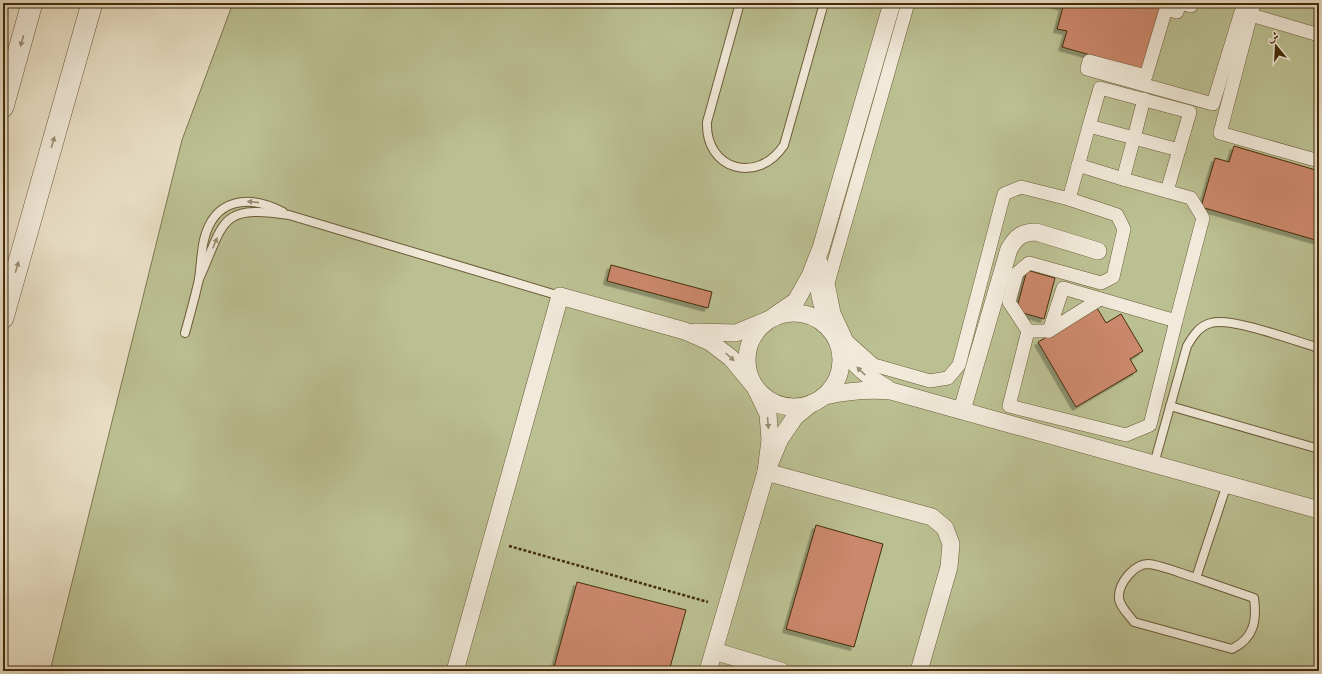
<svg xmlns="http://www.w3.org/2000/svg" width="1322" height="674" font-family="Vollkorn,Amiri,serif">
	<defs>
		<filter id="shadow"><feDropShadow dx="-3.5" dy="3.5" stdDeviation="0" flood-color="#0004"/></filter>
	</defs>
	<rect width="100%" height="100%" fill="#e9dfc6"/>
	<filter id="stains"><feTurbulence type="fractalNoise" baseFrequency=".005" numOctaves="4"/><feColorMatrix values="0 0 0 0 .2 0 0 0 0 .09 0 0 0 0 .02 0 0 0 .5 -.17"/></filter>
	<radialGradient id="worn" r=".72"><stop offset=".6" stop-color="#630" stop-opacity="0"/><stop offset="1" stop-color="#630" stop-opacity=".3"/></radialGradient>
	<!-- green -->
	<polygon fill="#bbc092" stroke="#80764e" points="233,3 1319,3 1319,671 50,671 182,140"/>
	<!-- building -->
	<g fill="#cb886c" stroke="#442d09" filter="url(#shadow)">
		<polygon points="1049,3 1176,3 1175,7 1163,3 1143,70 1062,47 1067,31 1057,29 1063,7"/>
		<polygon points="1234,146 1319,171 1319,241 1201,207 1215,158 1229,162"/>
		<polygon points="611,265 712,292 708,308 607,281"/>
		<polygon points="1027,270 1055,278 1044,319 1016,311"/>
		<polygon points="1097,308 1106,323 1121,314 1143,351 1130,359 1137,371 1076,407 1038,342"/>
		<polygon points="816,525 883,544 854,647 786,629"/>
		<polygon points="577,582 686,610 669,671 553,671"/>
	</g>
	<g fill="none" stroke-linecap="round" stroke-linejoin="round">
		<defs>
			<g id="service">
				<path d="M740,3L707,122C705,170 758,185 784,145L824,3"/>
				<path d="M199,279C225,222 218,204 289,215L560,296"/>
				<path d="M185,333C190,315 195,297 199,279C201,266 201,253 204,240C214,198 249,194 283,212"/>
				<polyline points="1170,406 1319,449"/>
				<path d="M1154,464L1187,346C1193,336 1199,326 1211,323C1232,317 1295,341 1319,348"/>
				<path d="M1196,578L1254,598C1257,621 1254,638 1232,649L1134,622C1129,615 1118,605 1119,596C1119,583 1134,564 1148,564C1162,565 1182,574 1196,578L1227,484"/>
			</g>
			<g id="pedestrian">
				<polyline points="908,3 828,283 834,313 847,341 874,365 930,381 948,378 959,365 1004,194 1021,187 1069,199 1117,215 1124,229 1113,277 1101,283 1029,263 1017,273 1009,302 1028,331"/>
				<polyline points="1192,3 1191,6 1180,3 1177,12 1166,9 1146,76 1089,61 1087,69 1213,104 1241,12 1319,35"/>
				<polyline points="1254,3 1220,133 1319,161"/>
				<polyline points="1144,99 1134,138 1179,150"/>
				<polyline points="1089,126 1100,88 1190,112 1167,191"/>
				<polyline points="1078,165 1123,179 1191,198 1203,218 1176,321 1063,288 1049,331 1100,299"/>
				<polyline points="1069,199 1089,126 1134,138 1123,179"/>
				<polyline points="1049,331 1028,331 1009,406 1126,435 1150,425 1176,321"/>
			</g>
			<g id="minor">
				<path d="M819,262C817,292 820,302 831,329"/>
				<circle cx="794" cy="360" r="47"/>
				<polyline points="695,332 736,333 770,319 796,301 810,276 821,248 892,3"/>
				<path d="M840,345C853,364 867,377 888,389"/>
				<path d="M825,396C847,391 868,389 891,391L1319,510"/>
				<path d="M962,410L1009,249C1016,237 1022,232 1036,232L1098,251"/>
				<polyline points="766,472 932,517 945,528 951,544 949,567 919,671"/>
				<polyline points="714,651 781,671"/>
				<polyline points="455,671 560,296 685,331 710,342 731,358 755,387 768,414 770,440 766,472"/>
				<polyline points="708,671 766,472 780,439 795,417 812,403"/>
			</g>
			<g id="tertiary">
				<polyline points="3,107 32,3"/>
				<polyline points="3,318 92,3"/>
			</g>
		</defs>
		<!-- service casing -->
		<use href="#service" stroke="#6d5a38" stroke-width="10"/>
		<!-- pedestrian casing -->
		<use href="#pedestrian" stroke="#6d5a38" stroke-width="14"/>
		<!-- minor casing -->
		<use href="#minor" stroke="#6d5a38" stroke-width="18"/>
		<!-- tertiary casing -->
		<use href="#tertiary" stroke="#6d5a38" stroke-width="22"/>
		<!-- path -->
		<polyline stroke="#442d09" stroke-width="2.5" stroke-dasharray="3 2" stroke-linecap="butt" points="509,546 708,602"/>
		<!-- service -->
		<use href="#service" stroke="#f1eada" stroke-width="8"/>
		<!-- pedestrian -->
		<use href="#pedestrian" stroke="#f1eada" stroke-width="13"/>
		<!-- minor -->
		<use href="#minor" stroke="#f1eada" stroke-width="17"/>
		<!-- tertiary -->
		<use href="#tertiary" stroke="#f1eada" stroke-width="21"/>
	</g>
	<!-- one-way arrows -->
	<defs><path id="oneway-solid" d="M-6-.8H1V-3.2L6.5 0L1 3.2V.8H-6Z"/></defs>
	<g fill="#9a8c72">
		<use href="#oneway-solid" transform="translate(22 41) rotate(106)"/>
		<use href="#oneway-solid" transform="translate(53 142) rotate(-74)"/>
		<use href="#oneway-solid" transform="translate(253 202) rotate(-174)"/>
		<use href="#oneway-solid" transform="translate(215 243) rotate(-67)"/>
		<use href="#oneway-solid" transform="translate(17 267) rotate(-74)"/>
		<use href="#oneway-solid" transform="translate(730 357) rotate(42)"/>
		<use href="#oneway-solid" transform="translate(861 371) rotate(-137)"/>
		<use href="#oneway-solid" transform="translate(768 423) rotate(85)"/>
	</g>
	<!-- margin -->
	<rect width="1322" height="674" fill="none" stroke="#e9dfc6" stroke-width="16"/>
	<rect x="4" y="4" width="1314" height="666" fill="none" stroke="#442d09" stroke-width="2"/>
	<rect x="8" y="8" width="1306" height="658" fill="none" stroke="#442d09"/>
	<!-- north arrow -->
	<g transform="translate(1276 46) rotate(342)" stroke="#f1eada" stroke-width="3" paint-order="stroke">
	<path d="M0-3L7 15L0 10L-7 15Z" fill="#442d09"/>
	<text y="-6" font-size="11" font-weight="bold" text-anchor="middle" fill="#442d09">ش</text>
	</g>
	<rect width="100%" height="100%" filter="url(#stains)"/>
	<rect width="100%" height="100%" fill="url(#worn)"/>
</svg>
